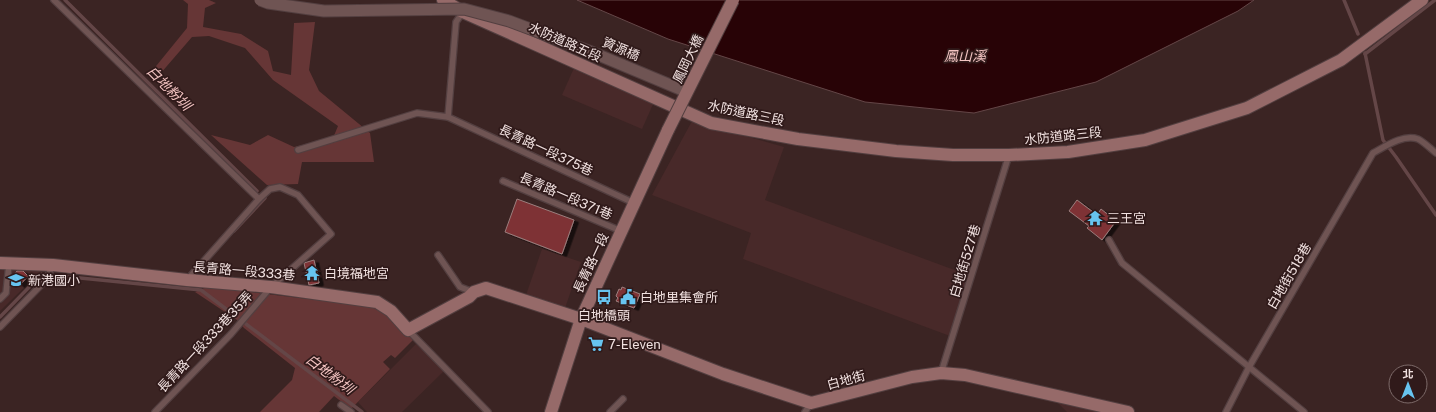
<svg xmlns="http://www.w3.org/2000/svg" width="1436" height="412" font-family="'Public Sans','Noto Sans TC',sans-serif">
	<defs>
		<filter id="shadow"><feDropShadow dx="4.5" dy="2.5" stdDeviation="0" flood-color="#0009"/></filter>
	</defs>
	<rect width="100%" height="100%" fill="#3b2423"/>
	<!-- built -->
	<g fill="#482929">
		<polygon points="574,68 654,102 642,129 562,95"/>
		<polygon points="692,121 784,147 765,200 968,275 950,336 743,259 751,233 652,195"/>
		<polygon points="542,249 581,262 565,308 526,295"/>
		<polygon points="0,266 44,268 0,311"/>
		<polygon points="416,344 445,370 402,412 367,412 358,402"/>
		<polygon points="1055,400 1107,412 1067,412"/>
	</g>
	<!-- green -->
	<g fill="#663636">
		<polygon points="183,0 209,0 216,3 205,8 203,27 241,34 268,51 273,71 291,75 294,23 315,22 309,70 319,91 370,133 374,162 302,162 298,184 267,185 211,135 250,145 268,135 294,147 333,138 338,126 273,80 245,48 209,36 192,37 154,81 148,76 187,28 188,4"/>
		<polygon points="207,287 384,308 416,337 395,358 391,355 383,362 390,369 351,409 334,396 319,412 260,412 292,380 295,368 244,328 237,320 195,292"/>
	</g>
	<!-- water -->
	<polygon fill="#280306" stroke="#644647" points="577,0 1254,0 1238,11 1096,82 974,113 865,102 668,39"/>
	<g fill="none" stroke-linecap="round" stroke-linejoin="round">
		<!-- stream -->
		<g stroke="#644647" stroke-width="3.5">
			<polyline points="65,0 257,191"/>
			<polyline points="1344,0 1358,34"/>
			<polyline points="1365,53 1383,140 1396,157 1436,215"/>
			<polyline points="1365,54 1435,0"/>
			<polyline points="234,231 265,198"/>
			<polyline points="60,276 201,290 230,312"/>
			<polyline points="0,317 42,274"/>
			<polyline points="246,324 362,412"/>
		</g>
	</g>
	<!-- building -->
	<g fill="#7e3235" stroke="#9b7e7d" filter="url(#shadow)">
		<polygon points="517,199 574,220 562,254 505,232"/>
		<polygon points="1077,200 1097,215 1101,209 1116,221 1102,240 1087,228 1089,226 1069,211"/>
		<polygon points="314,260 319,283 309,285 304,263"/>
		<polygon points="17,271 23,271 28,276 20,285 12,278"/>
		<polygon points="622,287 640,294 634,308 616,301 618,298 616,296 619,289 621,290"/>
	</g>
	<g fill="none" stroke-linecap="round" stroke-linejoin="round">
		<defs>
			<g id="lane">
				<polyline points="54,0 259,199 187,280"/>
				<polyline points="463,12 456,22 448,117 634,203"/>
				<polyline points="298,150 417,113 448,117"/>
				<polyline points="503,181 621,231"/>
				<polyline points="1109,240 1122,263 1304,412"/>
				<polyline points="438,255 460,287 473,292"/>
				<polyline points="0,299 6,293 9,264"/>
				<polyline points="0,327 46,280 53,265"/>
				<polyline points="408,330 488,412"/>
				<polyline points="941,373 1009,155"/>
				<polyline points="341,405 351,412"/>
				<polyline points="155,412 231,334 271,287 331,234 298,195 280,187 270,189 259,199"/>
				<polyline points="610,412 623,399"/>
				<polyline points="805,412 811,403"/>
				<path d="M1226,412L1249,367L1373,153C1386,146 1403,134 1418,139C1424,142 1431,149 1436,153"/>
			</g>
			<g id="secondary">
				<polyline points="443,0 463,12 711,123 798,139 896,151 953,155 1009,155 1068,152 1145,140 1247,108 1341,60 1422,0"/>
				<polyline points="0,263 53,265 187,280 271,287 377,302 391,311 408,330 469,297 474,292 486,288 581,319 723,374 811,403 912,377 941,373 965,375 1128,412"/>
				<polyline points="551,412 581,319 668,130"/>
			</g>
		</defs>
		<!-- lane casing -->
		<use href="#lane" stroke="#533f40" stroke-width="8"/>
		<!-- secondary casing -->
		<use href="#secondary" stroke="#533f40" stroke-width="14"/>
		<!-- lane -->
		<use href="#lane" stroke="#6f5453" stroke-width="5.5"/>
		<!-- secondary -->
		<use href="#secondary" stroke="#966a69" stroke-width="12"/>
		<defs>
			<polyline id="street-bridge" points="260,0 268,3 324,11 464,9 509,21 589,51 687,92"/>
			<polyline id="secondary-bridge" points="668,130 733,0"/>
		</defs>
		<!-- street-bridge casing -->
		<use href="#street-bridge" stroke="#533f40" stroke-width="13" stroke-linecap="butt"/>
		<!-- secondary-bridge casing -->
		<use href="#secondary-bridge" stroke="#533f40" stroke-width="14" stroke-linecap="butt"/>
		<!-- street-bridge -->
		<use href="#street-bridge" stroke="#6f5453" stroke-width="11"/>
		<!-- secondary-bridge -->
		<use href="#secondary-bridge" stroke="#966a69" stroke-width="12"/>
	</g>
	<!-- icons -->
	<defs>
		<symbol id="temple-bare" viewBox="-9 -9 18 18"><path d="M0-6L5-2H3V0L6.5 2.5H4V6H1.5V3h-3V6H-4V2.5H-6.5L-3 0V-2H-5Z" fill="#67c4f0" stroke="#301a1a" stroke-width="2.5" paint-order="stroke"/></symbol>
		<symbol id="school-bare" viewBox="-9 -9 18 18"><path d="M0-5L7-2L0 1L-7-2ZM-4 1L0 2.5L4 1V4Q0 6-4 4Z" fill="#67c4f0" stroke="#301a1a" stroke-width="2.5" paint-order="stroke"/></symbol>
		<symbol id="bus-bare" viewBox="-9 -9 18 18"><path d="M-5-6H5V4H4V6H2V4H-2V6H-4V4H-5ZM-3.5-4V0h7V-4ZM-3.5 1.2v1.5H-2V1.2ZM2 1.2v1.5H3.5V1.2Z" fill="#67c4f0" stroke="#301a1a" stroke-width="2.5" paint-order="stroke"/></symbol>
		<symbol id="civic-bare" viewBox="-9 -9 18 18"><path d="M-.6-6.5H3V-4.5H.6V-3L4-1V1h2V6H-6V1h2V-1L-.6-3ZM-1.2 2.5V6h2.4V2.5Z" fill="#67c4f0" stroke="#301a1a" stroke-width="2.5" paint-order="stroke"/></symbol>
		<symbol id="supermarket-bare" viewBox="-9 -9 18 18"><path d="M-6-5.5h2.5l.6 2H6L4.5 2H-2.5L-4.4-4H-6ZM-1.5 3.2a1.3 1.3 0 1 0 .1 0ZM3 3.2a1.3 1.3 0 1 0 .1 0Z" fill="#67c4f0" stroke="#301a1a" stroke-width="2.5" paint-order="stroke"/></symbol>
	</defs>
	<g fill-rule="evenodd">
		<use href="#temple-bare" x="1084" y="207" width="22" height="22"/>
		<use href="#temple-bare" x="301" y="262" width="22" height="22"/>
		<use href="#school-bare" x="5" y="269" width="22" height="22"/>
		<use href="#bus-bare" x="593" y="286" width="22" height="22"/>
		<use href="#civic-bare" x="617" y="286" width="22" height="22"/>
		<use href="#supermarket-bare" x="585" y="333" width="22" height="22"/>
	</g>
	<g text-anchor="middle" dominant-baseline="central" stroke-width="3.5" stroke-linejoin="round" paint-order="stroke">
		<!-- street labels -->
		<g font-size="13" fill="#f1e1e0" stroke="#301a1a">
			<text transform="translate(565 42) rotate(24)">水防道路五段</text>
			<text transform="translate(621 49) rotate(23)">資源橋</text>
			<text transform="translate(688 59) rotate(-64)">鳳岡大橋</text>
			<text transform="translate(746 113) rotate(12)">水防道路三段</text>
			<text transform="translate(1063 136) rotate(-6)">水防道路三段</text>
			<text transform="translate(546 150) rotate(25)">長青路一段375巷</text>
			<text transform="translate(566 196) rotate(23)">長青路一段371巷</text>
			<text transform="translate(965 261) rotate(-73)">白地街527巷</text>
			<text transform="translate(591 263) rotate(-65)">長青路一段</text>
			<text transform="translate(244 271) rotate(5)">長青路一段333巷</text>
			<text transform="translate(1289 276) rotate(-60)">白地街518巷</text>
			<text transform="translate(205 342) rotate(-47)">長青路一段333巷35弄</text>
			<text transform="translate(846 380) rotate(-15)">白地街</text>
		</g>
		<!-- poi labels -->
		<g font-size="13" fill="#f1e1e0" stroke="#301a1a" text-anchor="start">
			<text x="1107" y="218">三王宮</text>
			<text x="324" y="273">白境福地宮</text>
			<text x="28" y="280">新港國小</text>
			<text x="640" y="297">白地里集會所</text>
			<text x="604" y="315" text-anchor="middle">白地橋頭</text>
			<text x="608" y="344">7-Eleven</text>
		</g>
		<!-- water labels -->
		<g font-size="14" font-style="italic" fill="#f3c4c2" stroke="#301a1a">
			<text x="965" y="56">鳳山溪</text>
			<text transform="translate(169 88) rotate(45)">白地粉圳</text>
			<text transform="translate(330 374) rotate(37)">白地粉圳</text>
		</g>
	</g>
	<!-- north arrow -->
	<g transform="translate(1408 384)"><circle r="19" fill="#301a1a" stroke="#7d6a69"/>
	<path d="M0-3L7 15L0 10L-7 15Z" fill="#67c4f0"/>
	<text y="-6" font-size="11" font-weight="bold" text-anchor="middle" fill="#f1e1e0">北</text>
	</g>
</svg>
